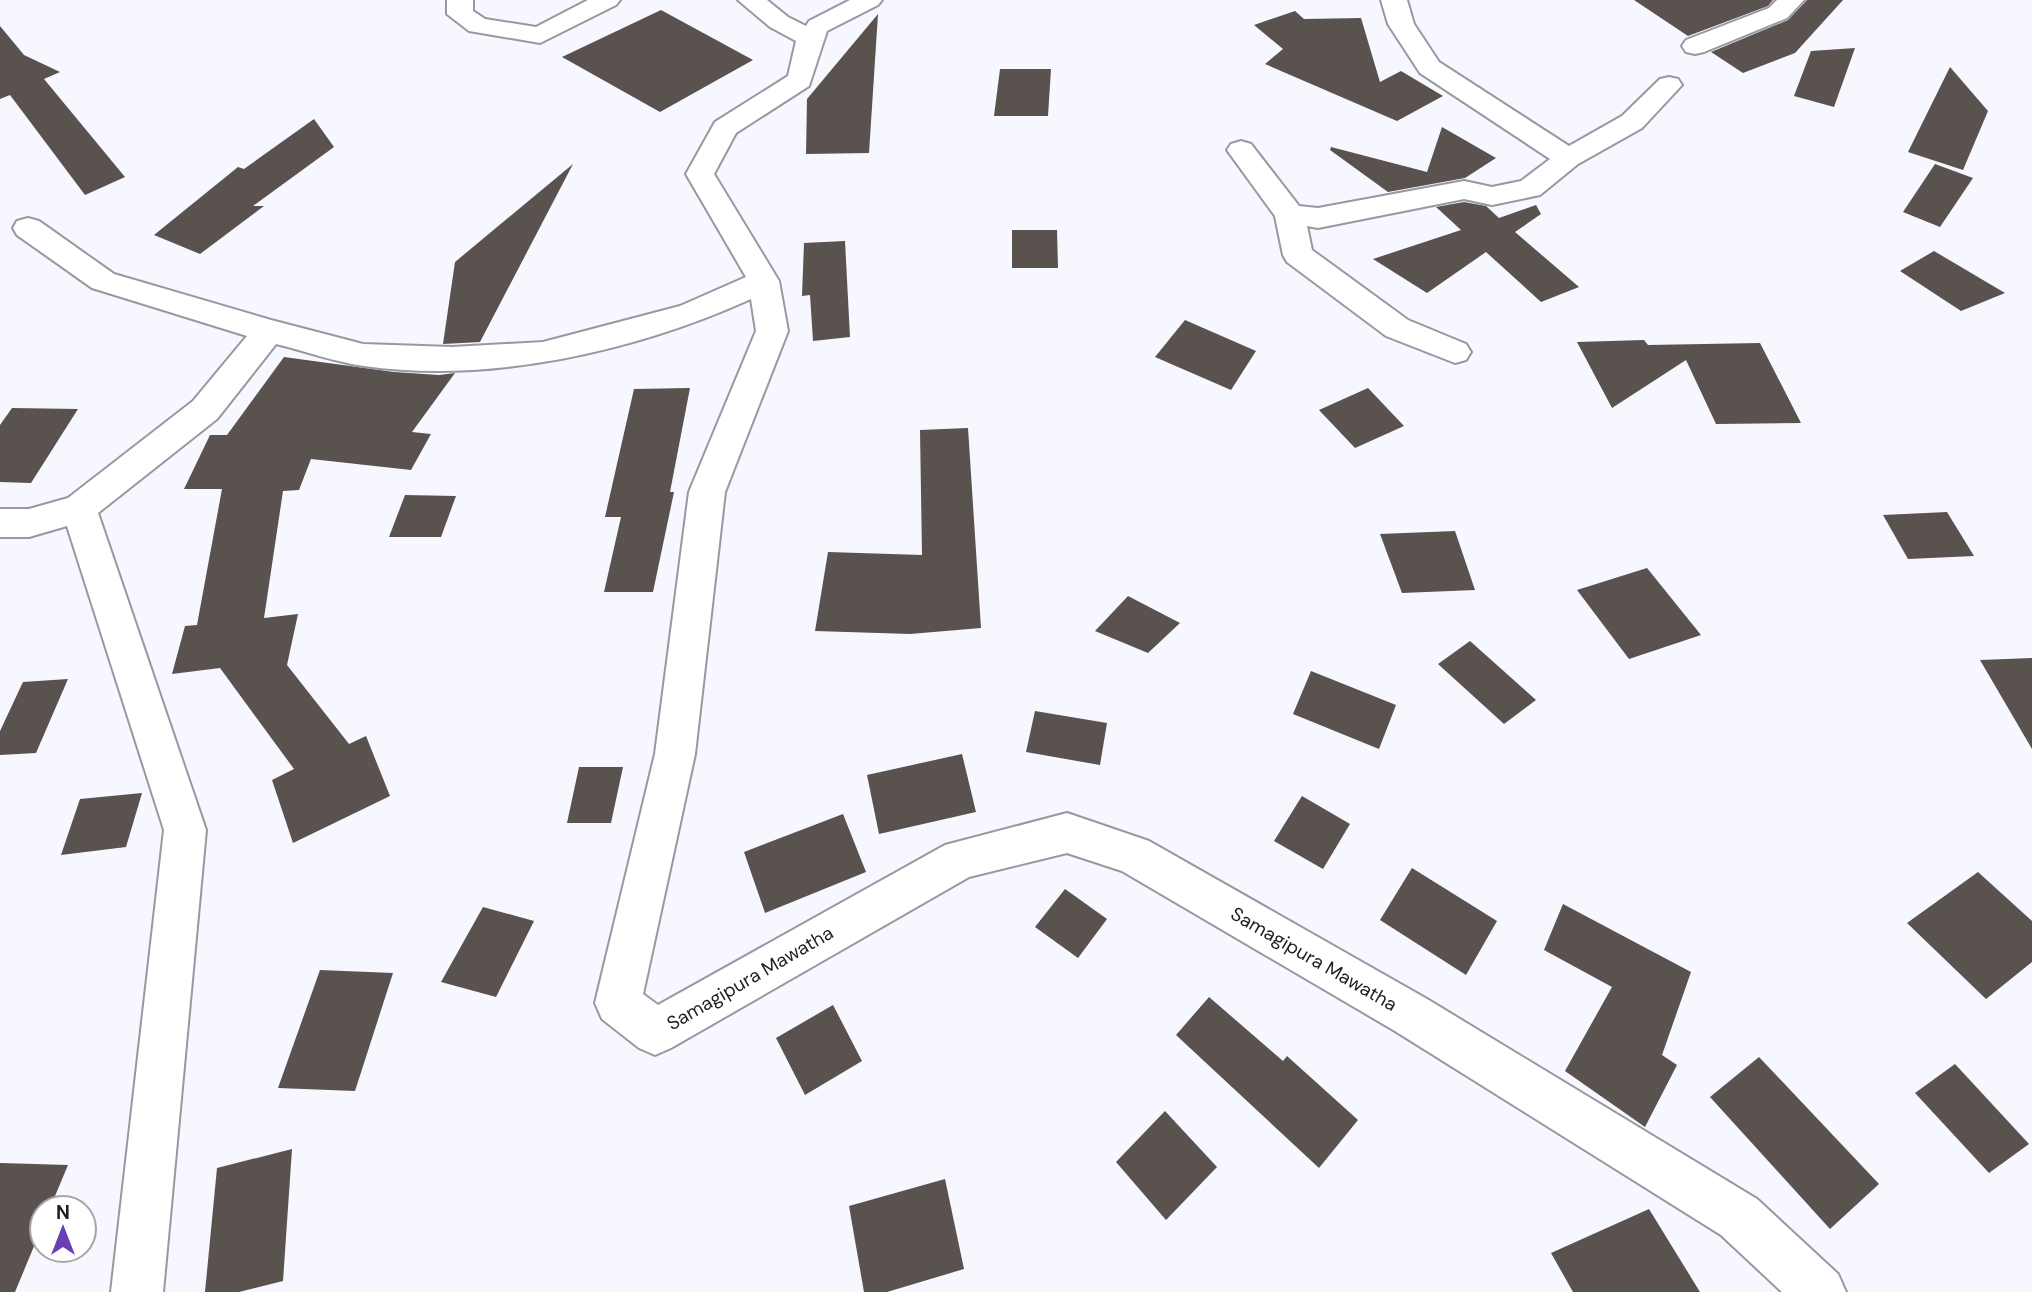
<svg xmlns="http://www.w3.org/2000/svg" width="2032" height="1292" font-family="'DM Sans',sans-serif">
	<rect width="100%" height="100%" fill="#f6f7ff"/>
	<!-- building -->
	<g fill="#59524e">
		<polygon points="1634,0 1773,0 1768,6 1688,36"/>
		<polygon points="1807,0 1843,0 1795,53 1743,73 1711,52 1788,20"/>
		<polygon points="661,10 753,60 660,112 562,57"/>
		<polygon points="1295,11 1304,19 1361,18 1380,82 1401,71 1443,96 1397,121 1265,64 1283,49 1254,25"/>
		<polygon points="878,14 869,153 806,154 807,99"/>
		<polygon points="0,26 24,55 60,72 44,79 125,177 85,195 10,95 0,99"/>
		<polygon points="1855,48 1834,107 1794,96 1811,51"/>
		<polygon points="1950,67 1988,111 1963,170 1908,152"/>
		<polygon points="1000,69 1051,69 1048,116 994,116"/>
		<polygon points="314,119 334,147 253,206 264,206 200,254 154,235 238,167 244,169"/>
		<polygon points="1442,127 1496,158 1465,178 1388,192 1330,150 1331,147 1427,172"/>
		<polygon points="573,164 480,342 443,344 455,262"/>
		<polygon points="1935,164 1973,178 1940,227 1903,212"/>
		<polygon points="1464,202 1486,206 1499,218 1536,205 1541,214 1515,232 1579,287 1541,302 1486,252 1427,293 1373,259 1461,230 1436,207"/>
		<polygon points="1012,230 1057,230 1058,268 1012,268"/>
		<polygon points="845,241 850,337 813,341 810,295 802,296 804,243"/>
		<polygon points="1934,251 2005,293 1961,311 1900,271"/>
		<polygon points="1185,320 1256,351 1231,390 1155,357"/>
		<polygon points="1644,340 1648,345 1760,343 1801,423 1716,424 1686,360 1612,408 1577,342"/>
		<polygon points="284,357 394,372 439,375 455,373 412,432 431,434 411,470 311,459 299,490 283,491 264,618 298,614 287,665 349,744 366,736 390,796 293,843 272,780 294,769 220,668 172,674 185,626 197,625 222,489 184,489 210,435 227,435"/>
		<polygon points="690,388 670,492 674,492 653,592 604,592 621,517 605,517 634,389"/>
		<polygon points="1368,388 1404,426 1355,448 1319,410"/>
		<polygon points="12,408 78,409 31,483 0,482 0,425"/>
		<polygon points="968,428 981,628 910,634 815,631 828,552 922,555 920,430"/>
		<polygon points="405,495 456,496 441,537 389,537"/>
		<polygon points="1947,512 1974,556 1908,559 1883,515"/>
		<polygon points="1455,531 1475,590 1402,593 1380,534"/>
		<polygon points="1647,568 1701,635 1629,659 1577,590"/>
		<polygon points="1128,596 1180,623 1148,653 1095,631"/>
		<polygon points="1470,641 1536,700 1504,724 1438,664"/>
		<polygon points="2032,658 2032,749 1980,660"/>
		<polygon points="1311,671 1396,705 1379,749 1293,714"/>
		<polygon points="68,679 36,753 0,755 0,731 23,682"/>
		<polygon points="1035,711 1107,723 1100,765 1026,752"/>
		<polygon points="962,754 976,812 879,834 867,775"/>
		<polygon points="579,767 623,767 611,823 567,823"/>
		<polygon points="142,793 126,847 61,855 80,799"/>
		<polygon points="1302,796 1350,824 1323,869 1274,841"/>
		<polygon points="843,814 866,872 765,913 744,852"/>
		<polygon points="1412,868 1497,921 1466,975 1380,920"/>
		<polygon points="1978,872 2032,921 2032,962 1986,999 1907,923"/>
		<polygon points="1065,889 1107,919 1078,958 1035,927"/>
		<polygon points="1563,904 1691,972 1662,1055 1677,1065 1645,1127 1565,1071 1612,987 1544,950"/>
		<polygon points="483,907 534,921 496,997 441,982"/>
		<polygon points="320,970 393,973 355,1091 278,1088"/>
		<polygon points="1209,997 1283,1061 1287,1056 1358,1120 1319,1168 1176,1035"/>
		<polygon points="833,1005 862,1061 805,1095 776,1038"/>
		<polygon points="1759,1057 1879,1184 1830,1229 1710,1097"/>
		<polygon points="1955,1064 2029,1144 1989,1173 1915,1093"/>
		<polygon points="1165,1111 1217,1167 1166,1220 1116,1162"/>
		<polygon points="292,1149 283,1281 239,1292 205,1292 217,1168"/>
		<polygon points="0,1163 68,1165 50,1208 42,1208 42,1227 15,1292 0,1292"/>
		<polygon points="945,1179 964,1269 887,1292 864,1292 849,1206"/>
		<polygon points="1649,1209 1700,1292 1573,1292 1551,1253"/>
	</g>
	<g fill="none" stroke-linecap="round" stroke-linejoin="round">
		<defs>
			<g id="minor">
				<polygon points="447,0 473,0 473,11 485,19 536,27 588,0 620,0 616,5 540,43 469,31 447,14"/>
				<path d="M738,0H767L788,17L806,26L809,21L850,0H882L878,5L827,31L809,86L736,133L714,174L779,281L788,331L725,492L695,754L643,994L658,1005L945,845L1067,813L1149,841L1427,999L1757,1199L1838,1274L1846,1292H1782L1721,1235L1395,1031L1122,871L1067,853L969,877L671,1048L655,1055L639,1048L602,1019L595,1003L655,754L689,492L756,331L751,299C636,351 491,384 364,366C335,362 305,351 276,344L217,419L98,513L206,830L163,1292H111L164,830L67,526L29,537H0V509H29L68,498L193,401L247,336L92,288L17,235L13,228L17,221L28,218L39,221L114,274L271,320L363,344L452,347L543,342L680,306L746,277L686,174L715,122L788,76L796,41L770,27Z"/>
				<polygon points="1381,0 1407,0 1414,24 1439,62 1569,146 1622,116 1660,79 1669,77 1678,79 1682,85 1642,128 1578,164 1540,195 1492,205 1464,199 1318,228 1307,226 1312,250 1408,320 1466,344 1471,352 1466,360 1455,363 1386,336 1287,262 1283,255 1275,216 1227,150 1231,144 1241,141 1251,144 1299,206 1318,208 1464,181 1492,187 1521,181 1550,159 1420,73 1388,24"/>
				<polygon points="1777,0 1804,0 1787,18 1704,52 1695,54 1686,52 1682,46 1686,40 1769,8"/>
			</g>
		</defs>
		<!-- minor casing -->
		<use href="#minor" stroke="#9898a0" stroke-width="4"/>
		<!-- minor -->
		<use href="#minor" fill="#fff" fill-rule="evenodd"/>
	</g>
	<g text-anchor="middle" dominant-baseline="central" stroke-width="7" stroke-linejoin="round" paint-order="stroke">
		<!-- street labels -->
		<g font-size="19" fill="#1e1f21" stroke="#fff">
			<text transform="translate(1314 959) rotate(30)">Samagipura Mawatha</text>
			<text transform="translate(750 978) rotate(-30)">Samagipura Mawatha</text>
		</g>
	</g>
	<!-- north arrow -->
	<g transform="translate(63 1229)"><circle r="33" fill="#ffffff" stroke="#a5a5a6" stroke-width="2"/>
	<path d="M0-5L12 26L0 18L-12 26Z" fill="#6b3eb6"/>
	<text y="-10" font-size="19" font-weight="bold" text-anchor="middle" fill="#1e1f21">N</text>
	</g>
</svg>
